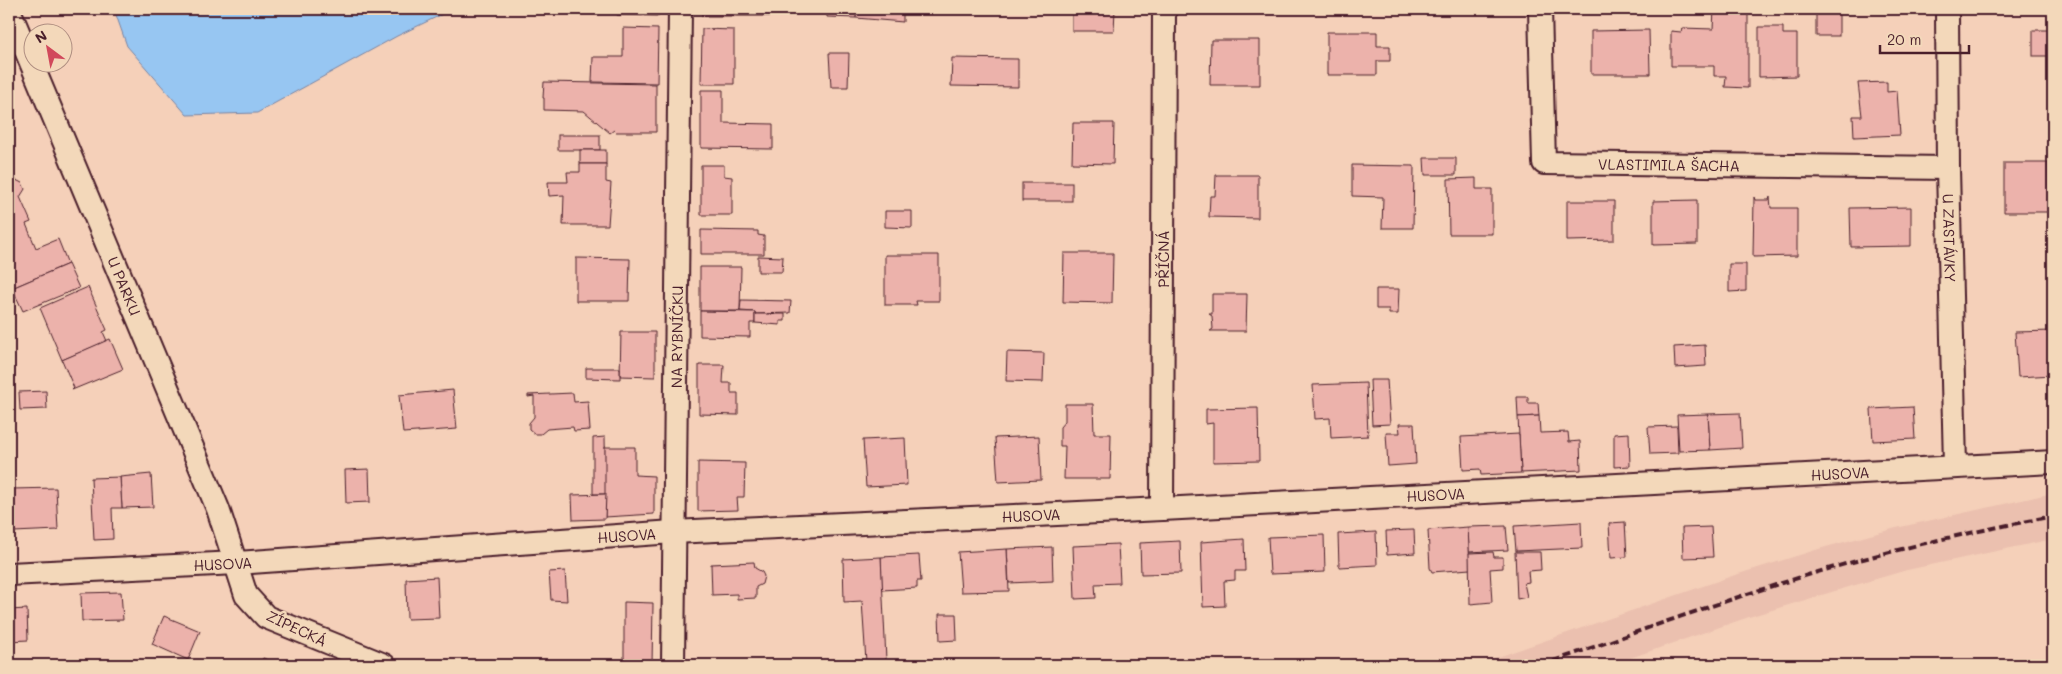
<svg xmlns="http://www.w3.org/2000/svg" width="2062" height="674" font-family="Mali,sans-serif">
	<rect width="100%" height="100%" fill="#f5d0b9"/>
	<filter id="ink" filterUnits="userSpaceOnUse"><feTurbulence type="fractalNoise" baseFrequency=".02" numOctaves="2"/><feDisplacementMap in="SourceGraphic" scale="10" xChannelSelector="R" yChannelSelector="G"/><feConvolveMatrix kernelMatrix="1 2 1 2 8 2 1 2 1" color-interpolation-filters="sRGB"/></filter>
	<g filter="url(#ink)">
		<!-- built -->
		<polygon fill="#ebc0af" points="2053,493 2053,539 1907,570 1835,591 1749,617 1610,665 1475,665 1735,575 1822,548 1896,528"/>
		<!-- water -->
		<polygon fill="#97c6f2" stroke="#7883a2" points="114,9 453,9 397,36 257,113 187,115 127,46"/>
		<!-- building -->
		<g fill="#ecb2ab" stroke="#4a1f2b">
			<polygon points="617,9 658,9 658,16 617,15"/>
			<rect x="702" y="9" width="82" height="7"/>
			<polygon points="827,9 857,9 856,18 827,17"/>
			<polygon points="857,9 903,9 903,22 856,18"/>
			<polygon points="1072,9 1115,9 1114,31 1072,31"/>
			<polygon points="1714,9 1748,9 1748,88 1725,87 1726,76 1714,76 1714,66 1671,66 1671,31 1681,32 1682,28 1713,29"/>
			<rect x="1816" y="9" width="23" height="27"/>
			<polygon points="1759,27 1783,27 1783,34 1797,34 1797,76 1759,77"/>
			<polygon points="623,28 658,29 657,83 592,82 593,57 623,57"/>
			<polygon points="702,29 734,30 734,84 701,84"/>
			<polygon points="1649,30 1650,74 1591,74 1591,31"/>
			<rect x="2033" y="30" width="20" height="26"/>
			<polygon points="1327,32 1377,32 1377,46 1390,46 1390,61 1377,61 1377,75 1327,75"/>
			<polygon points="1211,40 1260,40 1260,85 1210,85"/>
			<polygon points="829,53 849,53 848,87 831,87"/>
			<polygon points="952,58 1018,59 1018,87 951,86"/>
			<polygon points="544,82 656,84 656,132 616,132 614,130 610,133 584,111 544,110 544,98 543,98"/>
			<polygon points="1887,82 1887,92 1897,91 1900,135 1854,137 1853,116 1862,116 1858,83"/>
			<polygon points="701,90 723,90 723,123 773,124 773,149 701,148"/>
			<polygon points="1073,123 1114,123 1113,164 1072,163"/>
			<rect x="558" y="135" width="42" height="15"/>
			<rect x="580" y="150" width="26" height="14"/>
			<polygon points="1424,158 1456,158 1456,175 1425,175"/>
			<polygon points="2004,163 2048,163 2049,212 2004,212"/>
			<polygon points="580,164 606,164 606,182 611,183 608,225 563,225 564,195 549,196 548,182 568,182 567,172 580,172"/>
			<polygon points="701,165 724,165 724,176 732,177 732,215 701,215"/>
			<polygon points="1352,165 1414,166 1413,228 1382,228 1383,197 1352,196"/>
			<polygon points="1216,175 1258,175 1258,218 1209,217 1210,196 1215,196"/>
			<polygon points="1476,178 1476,189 1492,189 1492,234 1449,234 1448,179"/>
			<polygon points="16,180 22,183 25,189 20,197 31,222 26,224 36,248 58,239 68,264 12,288 9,280 9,183"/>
			<rect x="1022" y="183" width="50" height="18"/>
			<polygon points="1754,197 1755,200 1769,200 1770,197 1771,208 1797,208 1797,256 1753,257"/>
			<polygon points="1697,200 1697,244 1653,245 1653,201"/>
			<polygon points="1567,201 1614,201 1614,240 1567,241"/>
			<polygon points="1911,207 1911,246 1851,247 1850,208"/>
			<polygon points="885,211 912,211 912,228 885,227"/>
			<polygon points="701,230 758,231 758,235 764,236 764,254 701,254"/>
			<polygon points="1064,253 1113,253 1112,303 1063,302"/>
			<polygon points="885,255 939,255 939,301 916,301 917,305 885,305"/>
			<polygon points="758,256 783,257 782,272 758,272"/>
			<polygon points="576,258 630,259 629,301 576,301"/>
			<polygon points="68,264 79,288 23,311 12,288"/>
			<polygon points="1729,264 1746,264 1746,291 1729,292"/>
			<polygon points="700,267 741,267 740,311 700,311"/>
			<polygon points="88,287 107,330 103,332 107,341 62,360 40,308"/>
			<polygon points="1376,289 1399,289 1398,314 1389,314 1389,309 1376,309"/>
			<polygon points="1212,294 1247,294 1246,331 1210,331 1213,329 1212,316 1209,314 1212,314"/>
			<polygon points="741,300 791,301 790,313 755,314 755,312 740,311"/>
			<polygon points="700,311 755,312 755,323 750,323 750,337 700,336"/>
			<polygon points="755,314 785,314 785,321 780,321 780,325 755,323"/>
			<polygon points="2053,331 2053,375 2018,377 2015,332"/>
			<polygon points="621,332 655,332 655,377 620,376"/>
			<polygon points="110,339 123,369 72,390 74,388 62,360"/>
			<polygon points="1705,345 1706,366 1675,368 1674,347"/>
			<polygon points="1007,352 1044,353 1043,382 1006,381"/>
			<polygon points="699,365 724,365 723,383 731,383 731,393 738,393 738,415 699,414"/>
			<polygon points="586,368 620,368 620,379 586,378"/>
			<polygon points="1370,380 1387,380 1390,424 1372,425"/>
			<polygon points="1366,383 1368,436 1331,438 1330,418 1315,419 1313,385"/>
			<polygon points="453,390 457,429 403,433 399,395"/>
			<polygon points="46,391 47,409 20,410 19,392"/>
			<polygon points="573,393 574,402 588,401 590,430 574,431 573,427 547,429 541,434 535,434 529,429 529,423 534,417 534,396 528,397 528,395"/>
			<polygon points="1517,397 1528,397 1528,403 1538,403 1539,416 1518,417"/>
			<polygon points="1065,404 1093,404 1094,434 1111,434 1110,479 1064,479 1065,446 1060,446 1060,427 1065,421"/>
			<polygon points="1913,407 1915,439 1873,441 1871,409"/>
			<polygon points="1258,408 1259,461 1213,462 1213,423 1206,424 1206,409"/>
			<polygon points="1740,413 1742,448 1710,450 1708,414"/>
			<polygon points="1708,414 1710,450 1679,451 1677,415"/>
			<polygon points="1539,416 1540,433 1568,432 1569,442 1580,441 1581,470 1521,473 1518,417"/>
			<polygon points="1399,424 1414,424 1416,464 1388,466 1386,433 1400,433"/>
			<polygon points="1677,426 1678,453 1650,454 1648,427"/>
			<polygon points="1629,433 1630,466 1614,467 1614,434"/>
			<polygon points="1519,434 1521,473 1481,475 1480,469 1463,470 1461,437"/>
			<polygon points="1039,436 1041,480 998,482 995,438"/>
			<polygon points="605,437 606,494 593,494 593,438"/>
			<polygon points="905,438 907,485 866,487 863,440"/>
			<polygon points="605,447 635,447 635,475 654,476 654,514 605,517"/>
			<polygon points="698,462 745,463 744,497 737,497 738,510 698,511"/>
			<polygon points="369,469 370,502 346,503 345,470"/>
			<polygon points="151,474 153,507 122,508 120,477"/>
			<polygon points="120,477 122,508 112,508 113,539 94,540 91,478"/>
			<polygon points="56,488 58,530 14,532 12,489"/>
			<polygon points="606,494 605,519 573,520 572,495"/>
			<polygon points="1581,522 1582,548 1516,551 1514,526"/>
			<polygon points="1625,522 1627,557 1611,558 1609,523"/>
			<polygon points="1506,526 1508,550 1469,552 1468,527"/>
			<polygon points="1468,527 1470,569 1432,572 1430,568 1428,530"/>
			<polygon points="1711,527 1713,557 1683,558 1682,528"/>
			<polygon points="1414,530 1415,553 1387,555 1386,531"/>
			<polygon points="1376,532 1377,565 1339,567 1338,534"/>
			<polygon points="1324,535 1325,572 1270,574 1268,537"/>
			<polygon points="1244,539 1245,571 1235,571 1235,580 1224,581 1225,606 1203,607 1201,542"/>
			<polygon points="1180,541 1181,573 1141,574 1140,543"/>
			<polygon points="1118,544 1120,583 1095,584 1096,598 1075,599 1073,546"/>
			<polygon points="1052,547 1053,581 1009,583 1007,549"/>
			<polygon points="1007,549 1009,591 961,592 958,552"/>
			<polygon points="1493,552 1494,557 1503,557 1503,568 1490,569 1492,602 1470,604 1469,553"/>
			<polygon points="1515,552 1540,552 1541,570 1528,571 1529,582 1524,583 1527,597 1517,599"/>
			<polygon points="919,555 921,581 917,581 917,588 882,590 881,557"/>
			<polygon points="881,557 886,660 866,662 862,601 844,602 843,559"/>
			<polygon points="754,562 755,568 762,572 764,576 762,584 756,587 756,598 737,599 737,594 712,595 711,564"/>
			<polygon points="565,571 567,601 551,600 549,572"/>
			<polygon points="437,577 439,618 407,619 406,579"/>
			<polygon points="121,592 123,620 82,621 81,593"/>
			<polygon points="624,602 653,603 652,665 624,665"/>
			<polygon points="27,609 28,640 9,641 9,610"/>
			<polygon points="939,614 956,614 957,640 940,641"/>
			<polygon points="164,616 200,631 188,660 152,644"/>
			<polygon points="263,658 281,665 260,665"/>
		</g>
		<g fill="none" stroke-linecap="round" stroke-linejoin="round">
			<defs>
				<g id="minor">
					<path id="s1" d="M1540,9L1544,163L1948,168"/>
					<path id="s2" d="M1947,9L1948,168L1955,466"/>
					<path id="s3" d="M9,10L218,509L246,595L266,617L384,665"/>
					<path id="s4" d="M1162,509L1164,9"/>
					<path id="s5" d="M9,574L237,563L673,532L1162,509L2053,462"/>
					<path id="s6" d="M673,665L680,9"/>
				</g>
			</defs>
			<!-- minor casing -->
			<use href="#minor" stroke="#4a1f2b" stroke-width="26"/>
			<!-- minor -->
			<use href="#minor" stroke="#f3d8ba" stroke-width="22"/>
			<!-- rail -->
			<path stroke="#4a1f2b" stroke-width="4" stroke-dasharray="8 4" stroke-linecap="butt" d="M1542,665C1661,624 1780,579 1902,549C1952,536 2003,526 2053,516"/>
		</g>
	</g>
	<g text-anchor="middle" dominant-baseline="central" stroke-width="5" stroke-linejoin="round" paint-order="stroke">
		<!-- street labels -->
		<g font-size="15" fill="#4a1f2b" stroke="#f3d8ba">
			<text stroke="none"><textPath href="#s1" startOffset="279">VLASTIMILA ŠACHA</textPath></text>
			<text stroke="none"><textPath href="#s2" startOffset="229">U ZASTÁVKY</textPath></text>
			<text stroke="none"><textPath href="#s4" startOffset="250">PŘÍČNÁ</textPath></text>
			<text stroke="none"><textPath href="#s3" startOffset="299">U PARKU</textPath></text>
			<text stroke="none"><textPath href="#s6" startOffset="328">NA RYBNÍČKU</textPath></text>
			<text stroke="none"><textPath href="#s5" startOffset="1834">HUSOVA</textPath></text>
			<text stroke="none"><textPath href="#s5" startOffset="1429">HUSOVA</textPath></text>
			<text stroke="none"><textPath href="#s5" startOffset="1024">HUSOVA</textPath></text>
			<text stroke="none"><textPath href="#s5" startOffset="619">HUSOVA</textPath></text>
			<text stroke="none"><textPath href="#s5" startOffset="214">HUSOVA</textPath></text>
			<text transform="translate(297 628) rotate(25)">ZÍPECKÁ</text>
		</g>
	</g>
	<!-- margin -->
	<rect width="2062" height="674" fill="none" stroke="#f3d8ba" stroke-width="30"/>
	<rect x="15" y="15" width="2032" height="644" fill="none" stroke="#4a1f2b" stroke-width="2" filter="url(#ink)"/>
	<!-- north arrow -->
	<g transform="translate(48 48) rotate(328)"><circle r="24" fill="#f3d8ba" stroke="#af8e81"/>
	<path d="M0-4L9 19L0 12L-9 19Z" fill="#d1495b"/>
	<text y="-8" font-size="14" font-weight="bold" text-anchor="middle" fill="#4a1f2b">N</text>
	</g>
	<!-- scale -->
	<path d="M1880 45v8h89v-8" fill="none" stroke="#4a1f2b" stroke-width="2.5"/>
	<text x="1887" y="45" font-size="15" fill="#4a1f2b" stroke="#f3d8ba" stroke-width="4" paint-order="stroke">20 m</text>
</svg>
